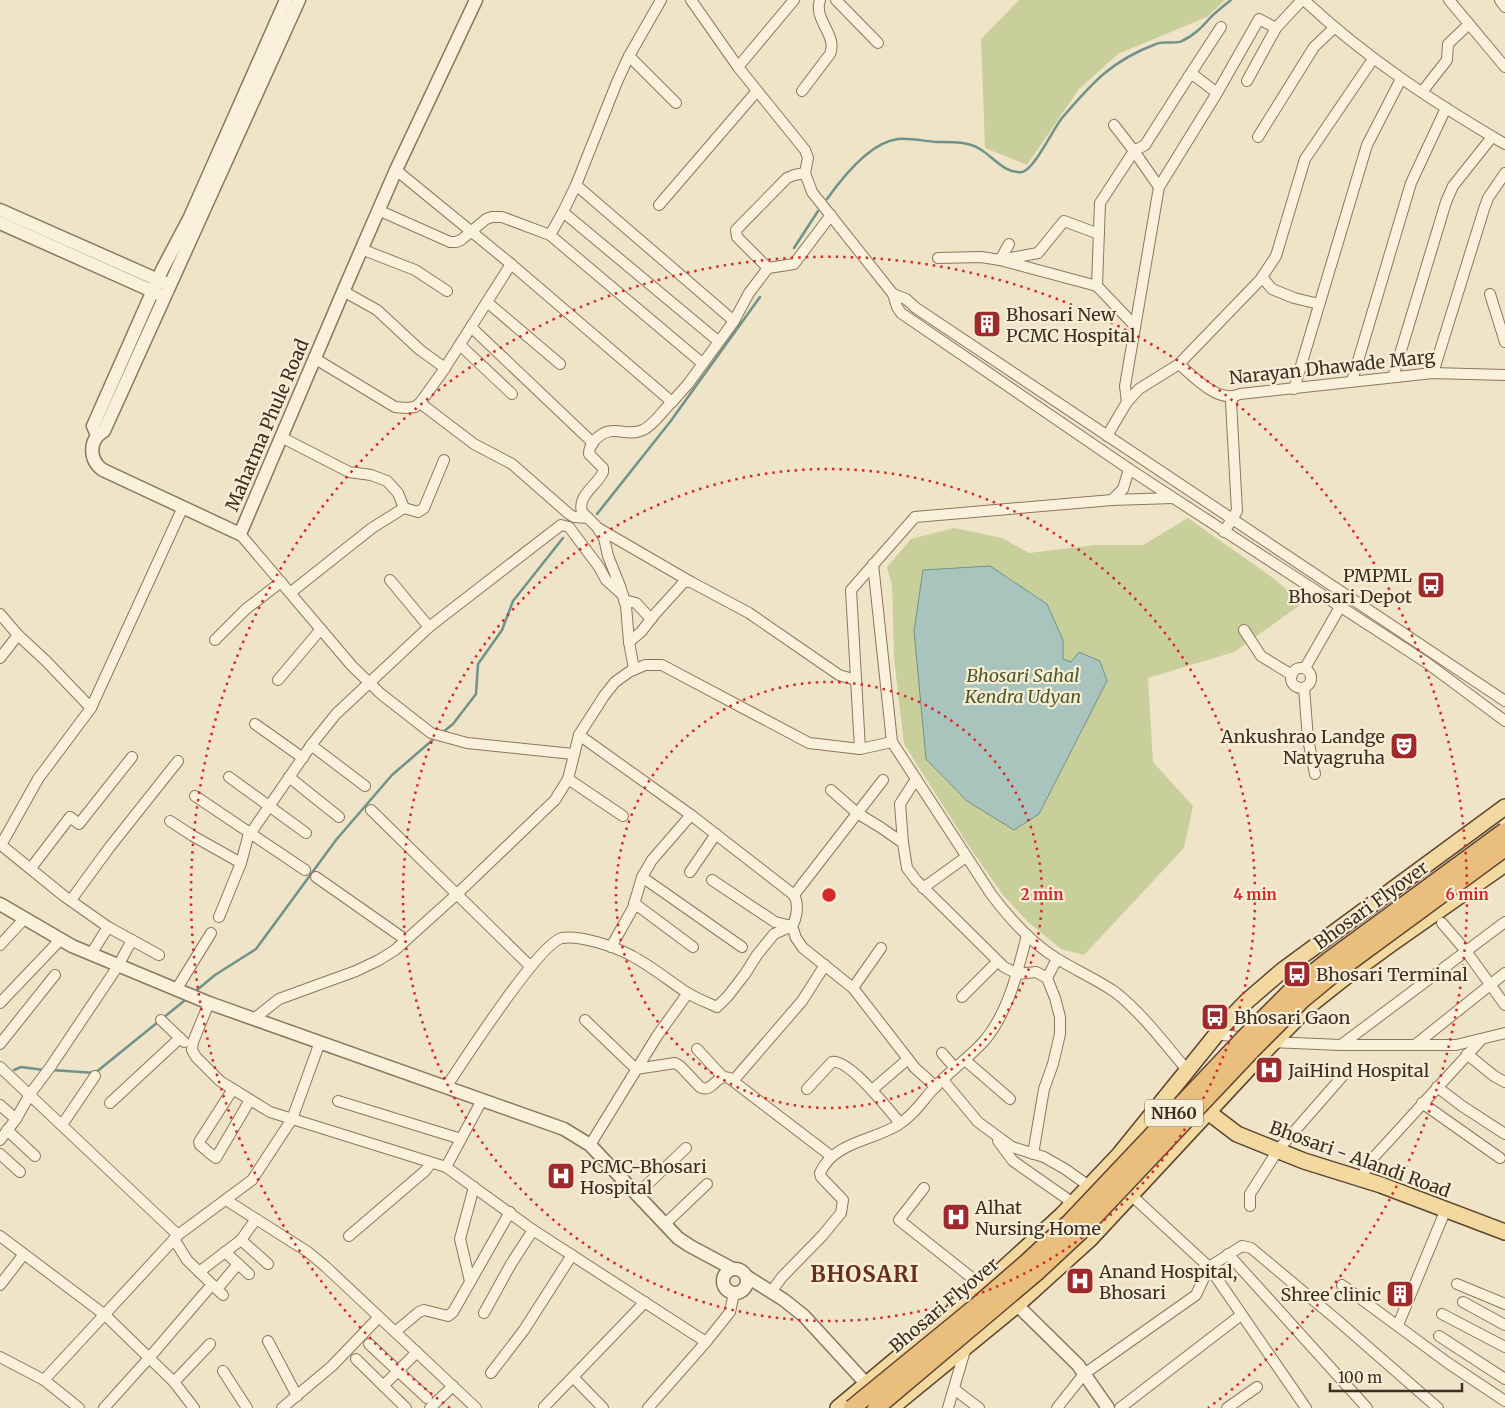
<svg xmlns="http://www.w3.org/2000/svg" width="1505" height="1408" font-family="Merriweather,serif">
	<rect width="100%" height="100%" fill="#f0e4c8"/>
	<!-- green -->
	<g fill="#c9cf9b">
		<polygon points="1019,0 1225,0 1207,17 1118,54 1079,89 1027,165 985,148 981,39"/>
		<polygon points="1188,518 1269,575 1303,603 1234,652 1148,678 1153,762 1193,806 1184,848 1084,955 1061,949 1027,921 1003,895 970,848 904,744 894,658 892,585 887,567 911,539 954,528 1002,538 1029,553 1095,545 1143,545"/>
	</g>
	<!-- water -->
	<polygon fill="#a9c4bc" stroke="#6f938a" points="990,566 1047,604 1063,640 1063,659 1071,662 1079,652 1100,661 1107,681 1039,814 1014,830 967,801 926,759 914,631 923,570"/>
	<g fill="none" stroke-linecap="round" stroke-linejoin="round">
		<!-- stream -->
		<g stroke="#6f938a" stroke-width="2.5">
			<path d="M827,199C842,178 871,142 898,139C910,138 924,141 936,142C951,142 967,141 980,149C993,157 1005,174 1022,172C1034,170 1053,129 1062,118C1093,82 1111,61 1156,44C1164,40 1174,45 1182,41C1195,35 1202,27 1211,17C1217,11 1225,5 1231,0"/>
			<polyline points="794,248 818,211"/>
			<polyline points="597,514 670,422 760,297"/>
			<polyline points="443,732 453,724 476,694 478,664 502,630 513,601 563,538"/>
			<polyline points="197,990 215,975 256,949 336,840 392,775 436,737"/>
			<polyline points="163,1018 184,1001"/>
			<polyline points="14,1070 21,1067 44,1070"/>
			<polyline points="52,1070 95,1073 158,1022"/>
		</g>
		<defs>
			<g id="minor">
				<polyline points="691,0 738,67 805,150 808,158 805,173 812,192 893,294 897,307 901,313 1129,469 1427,663 1505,721"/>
				<polyline points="836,0 878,43"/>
				<path d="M1304,0C1365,57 1433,102 1505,144"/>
				<polyline points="1449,0 1505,67"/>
				<polyline points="1500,0 1505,7"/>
				<polyline points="629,56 676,103"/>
				<path d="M1373,59L1305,159L1276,256L1260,280L1179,364C1194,377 1218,404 1240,394L1433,373L1505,375"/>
				<polyline points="738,67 794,0"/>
				<polyline points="1189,76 1221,27"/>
				<polyline points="1247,81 1276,28 1302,0"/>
				<path d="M802,91L830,54C838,35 813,20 820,0"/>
				<polyline points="1422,92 1447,60 1448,44 1469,24"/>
				<polyline points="1114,125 1134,151 1145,145 1189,76 1195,76 1217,93"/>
				<polyline points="1258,137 1314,47 1334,28"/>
				<polyline points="576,185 617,82 629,56 661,0"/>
				<polyline points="659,205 757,91"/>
				<polyline points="378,210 450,242 456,242 461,240 486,219 492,217 502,217 550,235 702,363"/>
				<polyline points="563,212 576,185 734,321"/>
				<polyline points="550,235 563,212 718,341"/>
				<polyline points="1009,244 1000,260 1038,253 1064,221 1099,234"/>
				<polyline points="361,249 415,270 447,291"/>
				<polyline points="938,258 981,257 1000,260 1097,286"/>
				<path d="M511,264L672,402C662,411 655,424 643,430C625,438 612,422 595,440C591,445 589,448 589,454L603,468V472C597,486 577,495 582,512L597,527L604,538L608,556L620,586L626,606L629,642L634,669"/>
				<polyline points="768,268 737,237 736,230 787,178 794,175 805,173"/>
				<polyline points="1262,277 1272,289 1294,298 1319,304"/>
				<polyline points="343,291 377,310 420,350 445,368"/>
				<polyline points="893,294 906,299 916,308 1505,701"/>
				<polyline points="1490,294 1505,342"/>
				<polyline points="487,302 560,364"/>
				<polyline points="1135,326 1097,286 1100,203 1134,151 1159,187"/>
				<polyline points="471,327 593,443"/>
				<polyline points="460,345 512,394"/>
				<polyline points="314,358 395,407 406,408 415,407 420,403 443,371 511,264 396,170"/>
				<polyline points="1433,373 1484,209 1488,198 1505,173"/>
				<polyline points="1393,377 1446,202 1453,186 1492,137"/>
				<polyline points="1352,381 1411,183 1446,108"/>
				<polyline points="1294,389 1367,145 1401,79"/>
				<polyline points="672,402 688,384 734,321 749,293 768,268 794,264 831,215"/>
				<polyline points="1127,402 1125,386 1159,187 1217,93 1259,19 1276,28"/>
				<polyline points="420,403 474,444 512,464 569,514 574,517 588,518"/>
				<polyline points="1107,436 1127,402 1139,389 1179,364"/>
				<polyline points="281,437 349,472 371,475 387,481 398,493 404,508"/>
				<polyline points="1112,500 1123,489 1129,469"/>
				<polyline points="598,528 691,582"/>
				<polyline points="1224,532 1237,511 1231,402 1234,396"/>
				<polyline points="240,534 352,666 381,694 431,733 467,743 573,754"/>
				<path d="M873,564L892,742L991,894C1009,918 1030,942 1056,958C1075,970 1096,979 1115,992C1142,1013 1165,1044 1187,1070"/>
				<polyline points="390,580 429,627"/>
				<polyline points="290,593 372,528 404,508 418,512 424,508 444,460"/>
				<polyline points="624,600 636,603 651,619"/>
				<polyline points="0,614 18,635 46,661 91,708 38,779 1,845 64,896 108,927 91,954"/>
				<polyline points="1244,630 1261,656 1292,675"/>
				<polyline points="215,640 246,609 281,582"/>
				<polyline points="629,642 641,632 655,614 684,582 691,582 749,613 839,675 856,680"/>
				<polyline points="0,658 18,635"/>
				<polyline points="1305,668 1340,607"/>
				<circle cx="1301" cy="678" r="10"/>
				<polyline points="278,680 321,629"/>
				<polyline points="1304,688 1308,739 1315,774"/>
				<polyline points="91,708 183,507"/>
				<polyline points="255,724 303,758"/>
				<polyline points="579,735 691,815 794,895"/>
				<polyline points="311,745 365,786"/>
				<polyline points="860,749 851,590 915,517 1112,500 1173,498"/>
				<polyline points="229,777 306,833"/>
				<polyline points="289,777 339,817"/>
				<polyline points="568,779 623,816"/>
				<path d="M883,780L794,895C799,904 797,918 792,926L796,938L803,948L853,988L915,1068L936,1087"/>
				<polyline points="831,790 857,813 880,827 903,843 907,868 916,880 1004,967 1018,974 1036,972 1047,978 1055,998 1060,1017 1060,1034 1053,1064 1044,1089 1033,1154"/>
				<polyline points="195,796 305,870"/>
				<polyline points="371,810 530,966"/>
				<polyline points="170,821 193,836 241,863"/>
				<polyline points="903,843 900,804 916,779"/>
				<polyline points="31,868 70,817 79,824 132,757"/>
				<polyline points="690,872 716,834"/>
				<polyline points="316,877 406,940"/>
				<polyline points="642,877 742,947"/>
				<polyline points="712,880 775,922 792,926"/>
				<polyline points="923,888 966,857"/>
				<polyline points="71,900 109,848 178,761"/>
				<polyline points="634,903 693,947"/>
				<polyline points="219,917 241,863 248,837 312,744 336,714 429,627 561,525 569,527 599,567 606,580 623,595"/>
				<polyline points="1442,923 1466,951 1505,1005"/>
				<polyline points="108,927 159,955"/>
				<polyline points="0,945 25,918"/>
				<polyline points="611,947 633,908 642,877 652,860 691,815"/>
				<polyline points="1047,978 1057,959"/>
				<polyline points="853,988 881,948"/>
				<polyline points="176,990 211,933"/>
				<polyline points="962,997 997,962"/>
				<polyline points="0,1003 61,939"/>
				<polyline points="209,1003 193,1042 192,1050 196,1057 220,1081 270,1112 446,1167 533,1230 706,1342"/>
				<polyline points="255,1018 279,999 356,971 379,960 395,950 456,895 555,800 568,779 579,735 604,696 615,682 629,672 645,665 662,665 809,743 860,749 892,742"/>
				<polyline points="161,1020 184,1042"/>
				<path d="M585,1020L636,1069L675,1063L680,1066L700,1087C713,1094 716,1073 729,1078L831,1156"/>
				<polyline points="1216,1034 1246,1038"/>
				<polyline points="1270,1042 1341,1045 1456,1045 1505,1033"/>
				<polyline points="0,1044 55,975"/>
				<polyline points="1341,1045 1505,922"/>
				<polyline points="1415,1045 1505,973"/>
				<polyline points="697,1049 723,1077"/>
				<polyline points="942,1053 955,1068"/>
				<polyline points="1467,1054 1494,1076 1505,1082"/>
				<polyline points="965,1060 1010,1099"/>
				<polyline points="0,1067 178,1235"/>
				<polyline points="943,1080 978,1122 1012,1147 1044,1157 1065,1169 1089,1186"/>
				<polyline points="733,1081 802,1001 825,965"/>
				<path d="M446,1087C463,1062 539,943 562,938C581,935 616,947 632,956C651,966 668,980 686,992C695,998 706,1002 717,1007L728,996L745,974L757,955L774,934L792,926"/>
				<polyline points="1437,1087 1462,1106 1505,1134"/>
				<path d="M807,1089L832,1062C848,1058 890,1111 900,1123"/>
				<polyline points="872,1090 908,1059"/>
				<polyline points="338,1101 461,1139"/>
				<polyline points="110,1103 180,1038"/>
				<polyline points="1422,1103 1500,1158"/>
				<polyline points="0,1105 16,1119"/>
				<polyline points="62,1125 95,1076"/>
				<polyline points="7,1130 35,1156"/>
				<polyline points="0,1140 16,1119 30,1094 51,1066 118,966 132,940"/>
				<polyline points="998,1141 1013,1161 1076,1205"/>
				<polyline points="590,1145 657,1036 688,993"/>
				<polyline points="205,1149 200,1145 199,1142 233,1089"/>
				<polyline points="208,1152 216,1158 250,1100"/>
				<polyline points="0,1154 20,1172"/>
				<polyline points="446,1167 482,1100"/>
				<polyline points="1361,1179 1366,1169 1374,1157 1481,1040"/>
				<polyline points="924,1188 899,1220 982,1286"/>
				<polyline points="637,1194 686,1148"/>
				<polyline points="1131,1195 1209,1267 1242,1246 1251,1248 1336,1319 1438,1408"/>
				<polyline points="226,1200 308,1252 326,1267 476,1408"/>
				<polyline points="1250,1206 1250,1194 1278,1150 1347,1071"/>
				<polyline points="665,1224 707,1184"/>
				<polyline points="0,1236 105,1315 174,1382 194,1408"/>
				<polyline points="349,1236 425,1171 431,1163"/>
				<polyline points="174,1239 187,1260 223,1295"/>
				<polyline points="241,1240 268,1264"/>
				<polyline points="225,1252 249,1274"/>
				<polyline points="1228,1254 1367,1408"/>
				<polyline points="199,1272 241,1240 256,1219"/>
				<polyline points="470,1281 460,1239 474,1187"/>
				<polyline points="1457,1284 1505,1304"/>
				<polyline points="0,1285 24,1254"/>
				<polyline points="1342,1285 1448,1363 1505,1401"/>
				<polyline points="217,1289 238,1264"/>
				<path d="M771,1292L782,1277L822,1236L841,1213L843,1200L821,1177L820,1173C834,1142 872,1141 898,1125C914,1115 923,1100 935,1087C951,1070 970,1057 985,1040C1009,1011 1018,970 1027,935"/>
				<polyline points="1463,1302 1505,1325"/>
				<polyline points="484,1313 511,1264 533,1230"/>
				<polyline points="1442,1314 1505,1347"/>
				<polyline points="1398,1325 1446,1209"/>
				<polyline points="395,1332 419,1312 424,1310 448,1316 453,1312 510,1212"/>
				<polyline points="1439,1336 1505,1379"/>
				<polyline points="268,1341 297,1396"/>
				<polyline points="369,1344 427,1398"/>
				<polyline points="0,1357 44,1380 79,1408"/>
				<polyline points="356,1359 406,1408"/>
				<polyline points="223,1371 247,1408"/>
				<polyline points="491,1373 524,1330 572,1255"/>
				<polyline points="573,1377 603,1408"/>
				<polyline points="44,1380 178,1235 252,1180 292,1119 320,1042"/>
				<polyline points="174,1382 210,1344"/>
				<polyline points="383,1386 417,1352"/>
				<polyline points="954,1389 979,1408"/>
				<polyline points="544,1407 645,1302"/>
				<polyline points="104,1408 149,1358 209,1288"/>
				<polyline points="282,1408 332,1366 379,1317"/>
				<polyline points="430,1408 453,1386"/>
				<polyline points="648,1408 706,1342 730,1312 734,1293"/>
				<polyline points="948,1408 966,1347"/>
				<polyline points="1057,1408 1084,1374 1196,1295 1209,1267 1306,1408"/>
				<polyline points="1120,1408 1241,1315"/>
				<polyline points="1227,1408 1257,1387"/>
			</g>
			<g id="tertiary">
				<path d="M299,0C235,144 168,287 104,431C88,440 89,460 103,470L240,534L346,285L396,170L476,0"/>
				<polyline points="0,210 165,283"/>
				<polyline points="0,223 159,294"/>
				<polyline points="97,435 93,426 162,270 190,217 286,0"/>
				<polyline points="0,904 72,946 209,1003 564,1129 590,1145 678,1238 690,1246 733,1269"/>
				<circle cx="735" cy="1281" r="12"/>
				<polyline points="746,1276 784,1300 804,1316 872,1390"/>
				<polyline points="1011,1299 1078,1365 1108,1408"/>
			</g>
			<g id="primary">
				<polyline points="1208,1112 1237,1134 1304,1161 1381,1185 1505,1232"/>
				<polyline points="838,1408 992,1279 1062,1215 1119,1155 1224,1025 1247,1001 1283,970 1505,807"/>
				<polyline points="891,1408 1017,1305 1090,1239 1262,1054 1309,1006 1343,979 1391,944 1505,864"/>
			</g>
		</defs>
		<!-- minor casing -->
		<use href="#minor" stroke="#8d765c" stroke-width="12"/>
		<!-- tertiary casing -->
		<use href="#tertiary" stroke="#8d765c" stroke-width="15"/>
		<!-- primary casing -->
		<use href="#primary" stroke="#5b4430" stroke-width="18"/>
		<!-- minor -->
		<use href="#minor" stroke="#faf1dc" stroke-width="10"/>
		<!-- tertiary -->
		<use href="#tertiary" stroke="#faf1dc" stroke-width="12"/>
		<!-- primary -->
		<use href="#primary" stroke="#f3d9a0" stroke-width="15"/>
		<defs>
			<g id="trunk-bridge">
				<polyline points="852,1408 973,1309 1026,1263 1070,1222 1244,1038 1293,989 1328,961 1505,831"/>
				<polyline points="876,1408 1036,1273 1080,1232 1254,1048 1302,1000 1336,972 1505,848"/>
			</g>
		</defs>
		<!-- trunk-bridge casing -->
		<use href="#trunk-bridge" stroke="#5b4430" stroke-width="19" stroke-linecap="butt"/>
		<!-- trunk-bridge -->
		<use href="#trunk-bridge" stroke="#eabe7c" stroke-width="16"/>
	</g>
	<!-- distance rings -->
	<g fill="none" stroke="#d62828" stroke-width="2.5" stroke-dasharray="2.5 5">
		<circle cx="829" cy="895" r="213"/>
		<circle cx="829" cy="895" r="426"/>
		<path d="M450 1408A638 638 0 1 1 1208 1408"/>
	</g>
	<!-- icons -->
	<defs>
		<symbol id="building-square" viewBox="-11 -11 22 22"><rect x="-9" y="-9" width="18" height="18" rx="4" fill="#9e2a2b" stroke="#f7eed8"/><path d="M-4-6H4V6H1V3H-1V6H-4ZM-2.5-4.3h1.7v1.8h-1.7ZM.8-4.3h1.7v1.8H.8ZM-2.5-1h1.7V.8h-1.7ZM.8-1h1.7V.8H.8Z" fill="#fff"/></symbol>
		<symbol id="bus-square" viewBox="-11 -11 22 22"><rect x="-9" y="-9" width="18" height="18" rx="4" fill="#9e2a2b" stroke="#f7eed8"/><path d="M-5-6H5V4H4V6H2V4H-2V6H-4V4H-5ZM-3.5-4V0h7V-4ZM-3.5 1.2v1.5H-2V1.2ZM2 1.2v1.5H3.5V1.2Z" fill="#fff"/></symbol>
		<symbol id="theatre-square" viewBox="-11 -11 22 22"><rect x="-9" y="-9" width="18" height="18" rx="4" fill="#9e2a2b" stroke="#f7eed8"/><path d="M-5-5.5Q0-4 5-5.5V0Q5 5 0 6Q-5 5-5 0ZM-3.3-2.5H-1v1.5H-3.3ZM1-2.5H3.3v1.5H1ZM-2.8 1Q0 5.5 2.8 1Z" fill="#fff"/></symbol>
		<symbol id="hospital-square" viewBox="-11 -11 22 22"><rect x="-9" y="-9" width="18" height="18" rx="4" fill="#9e2a2b" stroke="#f7eed8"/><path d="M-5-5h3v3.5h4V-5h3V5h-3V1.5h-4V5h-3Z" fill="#fff"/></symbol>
	</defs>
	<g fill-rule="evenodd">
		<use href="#building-square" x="971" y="308" width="32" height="32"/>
		<use href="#bus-square" x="1415" y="569" width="32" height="32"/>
		<use href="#theatre-square" x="1388" y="730" width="32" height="32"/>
		<use href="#bus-square" x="1281" y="958" width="32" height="32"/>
		<use href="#bus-square" x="1199" y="1001" width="32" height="32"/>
		<use href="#hospital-square" x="1253" y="1054" width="32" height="32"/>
		<use href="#hospital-square" x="545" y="1160" width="32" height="32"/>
		<use href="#hospital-square" x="940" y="1201" width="32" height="32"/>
		<use href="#hospital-square" x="1064" y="1265" width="32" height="32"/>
		<use href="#building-square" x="1384" y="1278" width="32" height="32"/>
	</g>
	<g text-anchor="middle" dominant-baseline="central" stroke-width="4.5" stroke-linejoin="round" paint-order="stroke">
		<!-- shield labels -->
		<rect fill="#f7eed8" stroke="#756857" stroke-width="1" x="1145" y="1099.5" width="58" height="27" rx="4"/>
		<g font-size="16" font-weight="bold" fill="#3d2e20">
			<text x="1174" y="1113">NH60</text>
		</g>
		<!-- poi labels -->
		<g font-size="18" fill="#3d2e20" stroke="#f7eed8" text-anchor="start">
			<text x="1006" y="314">Bhosari New<tspan x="1006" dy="21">PCMC Hospital</tspan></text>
			<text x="1412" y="575" text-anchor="end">PMPML<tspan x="1412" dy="21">Bhosari Depot</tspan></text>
			<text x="1385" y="736" text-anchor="end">Ankushrao Landge<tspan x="1385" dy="21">Natyagruha</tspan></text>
			<text x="1316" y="974">Bhosari Terminal</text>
			<text x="1234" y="1017">Bhosari Gaon</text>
			<text x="1288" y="1070">JaiHind Hospital</text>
			<text x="580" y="1166">PCMC-Bhosari<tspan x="580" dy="21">Hospital</tspan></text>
			<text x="975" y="1207">Alhat<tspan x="975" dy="21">Nursing Home</tspan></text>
			<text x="1099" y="1271">Anand Hospital,<tspan x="1099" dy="21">Bhosari</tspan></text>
			<text x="1381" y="1294" text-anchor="end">Shree clinic</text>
		</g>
		<!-- street labels -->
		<g font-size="18" fill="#3d2e20" stroke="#f7eed8">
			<text transform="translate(1332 367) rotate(-6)">Narayan Dhawade Marg</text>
			<text transform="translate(267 425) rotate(-67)">Mahatma Phule Road</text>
			<text transform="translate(1371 905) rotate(-36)">Bhosari Flyover</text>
			<text transform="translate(1360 1159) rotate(20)">Bhosari - Alandi Road</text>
			<text transform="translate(944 1305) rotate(-40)">Bhosari Flyover</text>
		</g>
		<!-- park labels -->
		<g font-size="18" font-style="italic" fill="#4d5a26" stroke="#f7eed8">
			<text x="1023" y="675">Bhosari Sahal<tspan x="1023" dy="21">Kendra Udyan</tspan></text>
		</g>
		<!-- district labels -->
		<g font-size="22" font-weight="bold" letter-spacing="1" fill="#6b2e1e" stroke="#f7eed8">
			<text x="865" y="1274">BHOSARI</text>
		</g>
	</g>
	<circle cx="829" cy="895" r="8" fill="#d62828" stroke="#f7eed8" stroke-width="2.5"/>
	<g font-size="15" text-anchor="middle" font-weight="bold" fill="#d62828" stroke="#f7eed8" stroke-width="4.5" stroke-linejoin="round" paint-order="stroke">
		<text x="1042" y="900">2 min</text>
		<text x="1255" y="900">4 min</text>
		<text x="1467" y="900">6 min</text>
	</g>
	<!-- scale -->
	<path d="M1330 1383v8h132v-8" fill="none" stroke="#3d2e20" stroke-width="2.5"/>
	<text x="1338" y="1383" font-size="15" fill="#3d2e20" stroke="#f7eed8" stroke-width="4" paint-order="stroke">100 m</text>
</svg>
